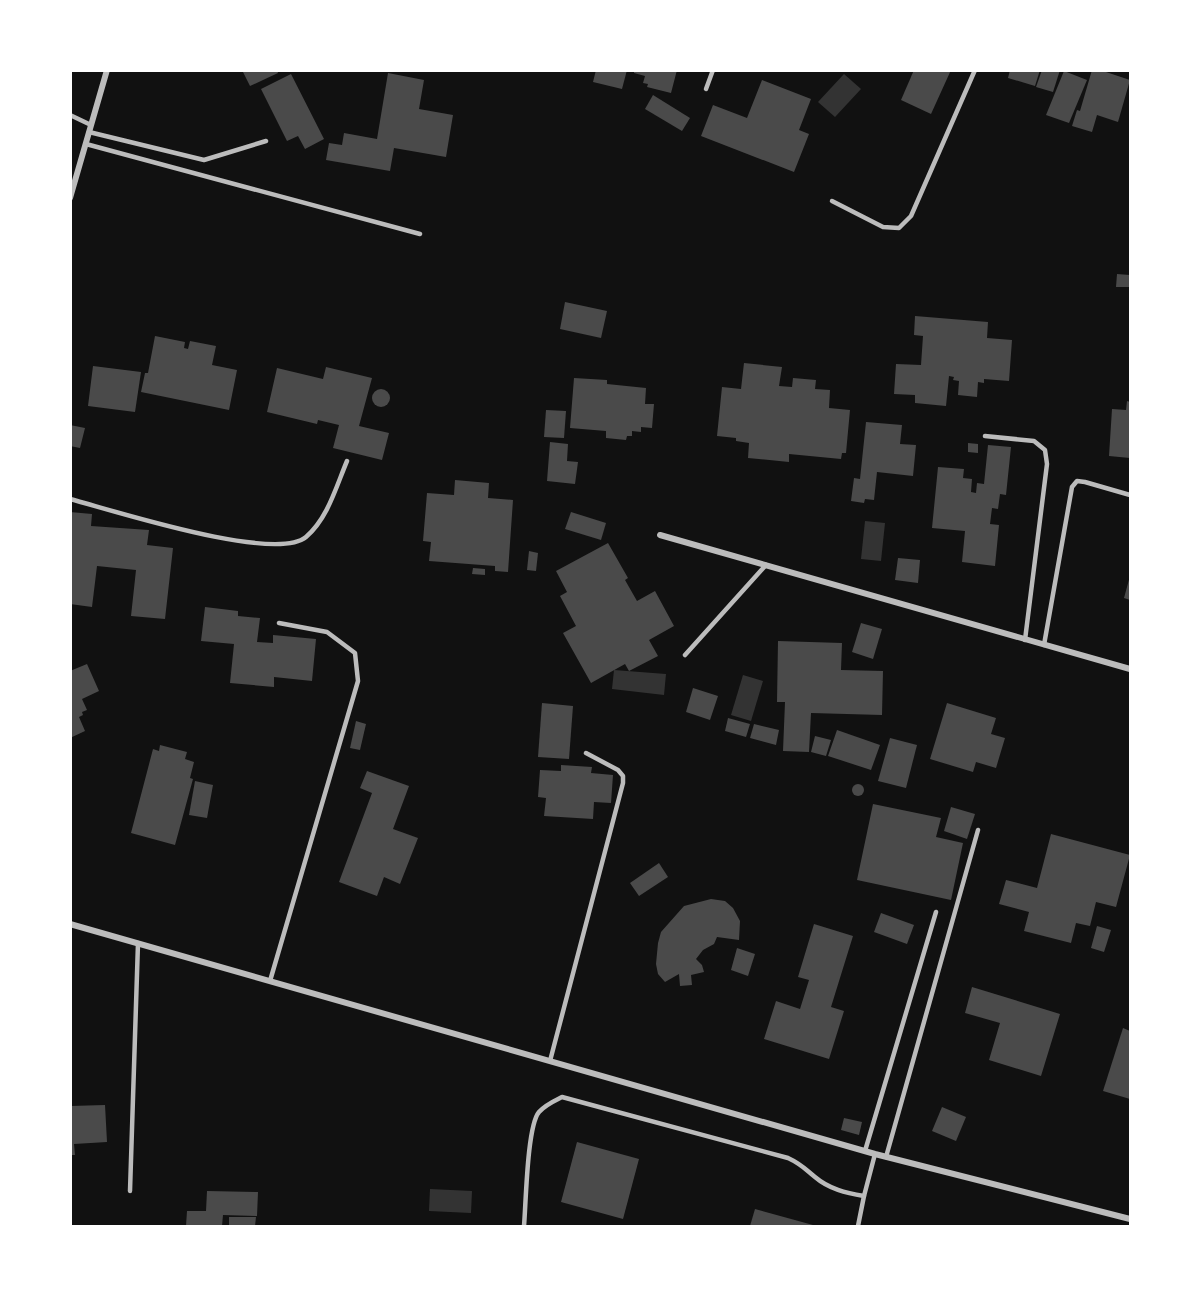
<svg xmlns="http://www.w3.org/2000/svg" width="1201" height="1297" font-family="Ubuntu,sans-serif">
	<rect width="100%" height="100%" fill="#111"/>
	<!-- water -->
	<g fill="#333">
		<polygon points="844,74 861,89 835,117 818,102"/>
		<polygon points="865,521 885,523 881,561 861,559"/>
		<polygon points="614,670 666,674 664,695 612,689"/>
		<polygon points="743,675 763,681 751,721 731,715"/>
		<polygon points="430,1189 472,1191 471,1213 429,1211"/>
	</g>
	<!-- building -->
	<g fill="#4a4a4a">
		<polygon points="242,70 277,70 278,73 250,86"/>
		<polygon points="596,70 627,70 622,89 593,82"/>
		<polygon points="634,70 677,70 671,93 647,87 648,84 643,83 645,76 634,73"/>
		<polygon points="914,70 951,70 931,114 901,100"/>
		<polygon points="1010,70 1040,70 1035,86 1008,78"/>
		<polygon points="1042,70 1060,70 1053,92 1036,87"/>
		<polygon points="1092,70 1100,70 1130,80 1118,122 1097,115 1092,132 1072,126 1077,110 1080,111"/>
		<polygon points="1064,71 1087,80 1069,123 1046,115"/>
		<polygon points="388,73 424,80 419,109 453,115 446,157 394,148 390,171 326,160 329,143 342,145 344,133 377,139"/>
		<polygon points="291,74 324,139 305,149 298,136 287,141 261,89"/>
		<polygon points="762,80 811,99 799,130 809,134 794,172 701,136 713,105 747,118"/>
		<polygon points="653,95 690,118 682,131 645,109"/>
		<polygon points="1117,274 1130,275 1129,287 1116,287"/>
		<polygon points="565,302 607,311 601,338 560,329"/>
		<polygon points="915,316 988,322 987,338 1012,340 1009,381 984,379 984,383 978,382 977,397 958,395 959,381 953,380 954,377 949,376 946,406 915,403 915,395 894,394 896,364 921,365 923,336 914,335"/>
		<polygon points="155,336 185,342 184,348 188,349 190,341 216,346 212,365 237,370 229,410 141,392 145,373 148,373"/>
		<polygon points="744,363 782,367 779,386 792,387 793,378 816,380 815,389 830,390 829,408 850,410 846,453 842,453 841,459 789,454 789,462 748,458 749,443 736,441 736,438 717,436 722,387 741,389"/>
		<polygon points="93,366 141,372 135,412 88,406"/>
		<polygon points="326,367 372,378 359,426 389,433 382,460 333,448 339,425 318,420 317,424 267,412 277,368 323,379"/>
		<polygon points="574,378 607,380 607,384 646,388 645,404 654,404 652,428 641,427 641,432 632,431 632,436 627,436 626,440 606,438 606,431 570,428"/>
		<circle cx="381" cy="398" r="9"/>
		<polygon points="1127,401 1130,402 1130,458 1109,456 1112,409 1126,410"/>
		<polygon points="546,410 566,411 564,438 544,437"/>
		<polygon points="866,422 902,425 900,444 916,445 913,476 877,472 874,500 865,499 864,503 851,501 854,478 860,479"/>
		<polygon points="70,425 85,428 80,448 70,446"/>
		<polygon points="550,442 568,444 567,461 578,462 575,484 547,481"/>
		<polygon points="968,443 978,444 978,453 968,452"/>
		<polygon points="988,445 1011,447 1006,495 1000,494 998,509 992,508 990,524 999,525 995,566 962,562 965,531 932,528 938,467 964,469 963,478 972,479 971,492 976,493 977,483 984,484"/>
		<polygon points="455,480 489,483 488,498 513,500 508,572 495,571 495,566 429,561 431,542 423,541 427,493 454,495"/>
		<polygon points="70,512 92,514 91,526 149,530 147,545 173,548 165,619 131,616 136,570 97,566 92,607 70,604"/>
		<polygon points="571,512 606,523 601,540 565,529"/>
		<polygon points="608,543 628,578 625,580 637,601 655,591 674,626 649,640 658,656 629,671 625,664 591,683 563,633 576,626 560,596 567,592 556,571"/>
		<polygon points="529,551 538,553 536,571 527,570"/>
		<polygon points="898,558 920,560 918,583 895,580"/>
		<polygon points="473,568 485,569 485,575 472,574"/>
		<polygon points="1130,576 1130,600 1124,598"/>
		<polygon points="205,607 238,611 238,616 260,618 257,642 273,643 273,635 316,639 312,681 274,677 274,687 230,683 234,644 201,641"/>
		<polygon points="861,623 882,629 873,659 852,652"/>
		<polygon points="778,641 842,643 841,670 883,671 882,715 811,713 809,752 783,751 785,702 777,702"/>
		<polygon points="87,664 99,691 82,699 87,710 82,712 83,715 79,717 85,731 70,738 70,671"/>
		<polygon points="693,688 718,696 710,720 686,712"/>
		<polygon points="542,703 573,706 569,759 538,757"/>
		<polygon points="947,703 996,718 991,734 1005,738 996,768 976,762 973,772 930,759"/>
		<polygon points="728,718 750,724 746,737 725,731"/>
		<polygon points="356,721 366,724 360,750 350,748"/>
		<polygon points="754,724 779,730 776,745 750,738"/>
		<polygon points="837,730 880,745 871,770 828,756"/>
		<polygon points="815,736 831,740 826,756 811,752"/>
		<polygon points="890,738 917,745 906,788 878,781"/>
		<polygon points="160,745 187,752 185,759 194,762 190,778 193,779 175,845 131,833 153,749 159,751"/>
		<polygon points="561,765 592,767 591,773 613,775 611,803 594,802 593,819 544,816 546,798 538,797 540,770 561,771"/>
		<polygon points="367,771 409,786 393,829 418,838 400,884 384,877 377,896 339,882 372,793 360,788"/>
		<polygon points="195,781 213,785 207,818 189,815"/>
		<circle cx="858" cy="790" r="6"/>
		<polygon points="873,804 941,818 936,837 963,843 951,900 857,880"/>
		<polygon points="951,807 975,814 967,839 944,831"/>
		<polygon points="1051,834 1130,855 1116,907 1096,902 1090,926 1076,923 1071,943 1024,931 1029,912 999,904 1006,880 1037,888"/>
		<polygon points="659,863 668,877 639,896 630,883"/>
		<polygon points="711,899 725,901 733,908 740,921 739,940 717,937 714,944 703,950 696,959 702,965 704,972 691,975 692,985 680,986 679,974 665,982 658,974 656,964 658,943 661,932 684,906"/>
		<polygon points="881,913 914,925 907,944 874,932"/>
		<polygon points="814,924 853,936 831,1007 844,1011 829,1059 764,1039 776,1001 800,1009 809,980 798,977"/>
		<polygon points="1097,926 1111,930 1104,952 1091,948"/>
		<polygon points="737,948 755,954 748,976 731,970"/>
		<polygon points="972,987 1060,1014 1041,1076 989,1060 1000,1023 965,1013"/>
		<polygon points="1123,1028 1130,1031 1130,1099 1103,1091"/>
		<polygon points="105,1105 107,1142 74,1144 75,1155 70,1155 70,1106"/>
		<polygon points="942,1107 966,1117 956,1141 932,1131"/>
		<polygon points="844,1118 862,1122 859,1135 841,1130"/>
		<polygon points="577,1142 639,1159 623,1219 561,1202"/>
		<polygon points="207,1191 258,1192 257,1216 223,1215 222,1226 186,1226 187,1211 206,1211"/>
		<polygon points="755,1209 813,1225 813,1226 750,1226"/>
		<polygon points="229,1217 256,1217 255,1226 229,1226"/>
	</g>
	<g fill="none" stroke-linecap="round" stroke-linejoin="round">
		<!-- service -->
		<g stroke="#bcbcbc" stroke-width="4.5">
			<polyline points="706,89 713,70"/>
			<polyline points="70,115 91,125"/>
			<polyline points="89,132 204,160 266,141"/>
			<polyline points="86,144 420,234"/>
			<polyline points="832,201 883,227 899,228 911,216 975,70"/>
			<polyline points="985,436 1034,441 1045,450 1047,464 1025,640"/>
			<path d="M70,499C112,510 275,563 306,537C328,518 336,487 347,461"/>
			<polyline points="1044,645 1072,487 1077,481 1085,482 1130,495"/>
			<polyline points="685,655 766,565"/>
			<polyline points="270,981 358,681 355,653 327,632 279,623"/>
			<polyline points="550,1061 623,783 623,776 618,770 586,753"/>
			<polyline points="865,1151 936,912"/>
			<polyline points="886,1157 978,830"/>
			<polyline points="130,1191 138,943"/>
			<path d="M524,1226C526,1204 527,1126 539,1112C545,1105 554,1101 562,1097L788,1158C801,1164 804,1168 815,1177C829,1189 846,1193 864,1196"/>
			<polyline points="858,1226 864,1196 875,1154"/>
		</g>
		<!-- minor -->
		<g stroke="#bcbcbc" stroke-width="6">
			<polyline points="70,198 107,70"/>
			<polyline points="660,535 1130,669"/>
			<polyline points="70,924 875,1154 1130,1219"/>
		</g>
	</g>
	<!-- border -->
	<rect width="1201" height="1297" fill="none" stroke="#ffffff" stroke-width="144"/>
</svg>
